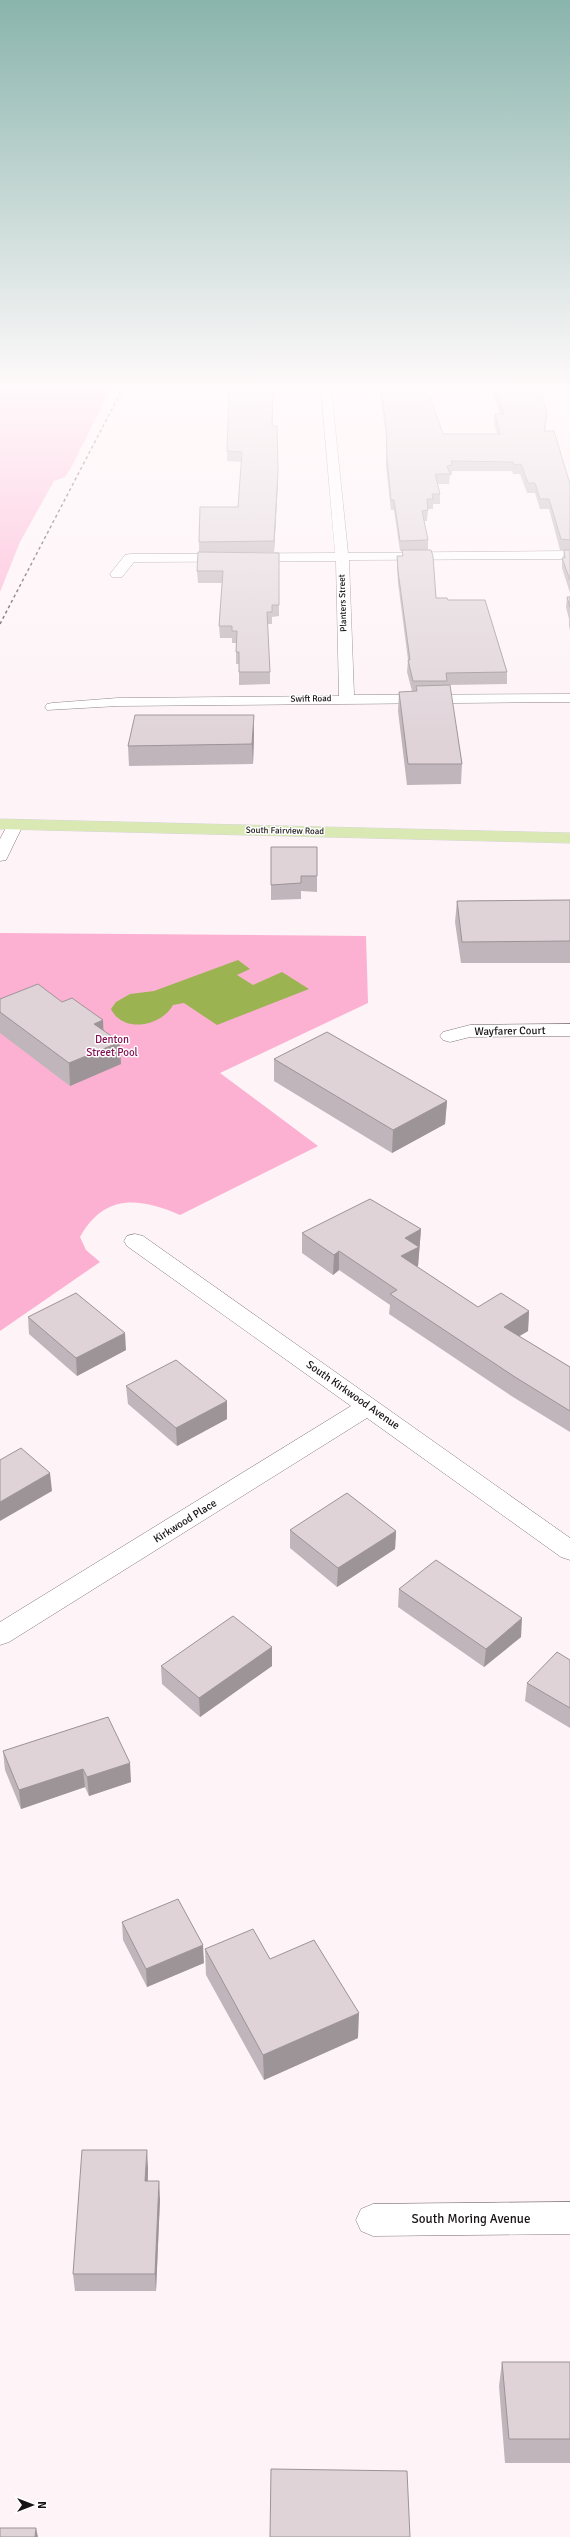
<svg xmlns="http://www.w3.org/2000/svg" width="570" height="2537" font-family="Signika,sans-serif">
	<rect width="100%" height="100%" fill="#fef3f7"/>
	<!-- green -->
	<g fill="#fdb1d2">
		<polygon points="0,388 111,388 71,468 65,477 54,481 20,542 0,592"/>
		<path d="M0,933L366,936L368,1003L220,1073L318,1146L180,1215C139,1197 104,1194 80,1237L86,1250L100,1262L0,1331Z"/>
	</g>
	<!-- water -->
	<path fill="#9bb351" d="M238,960L250,969L237,975L253,985L282,972L309,989L217,1025L184,1003L173,1005C162,1026 123,1034 111,1009L116,1002L130,994L154,991Z"/>
	<g fill="none" stroke-linecap="round" stroke-linejoin="round">
		<defs>
			<g id="minor">
				<polygon points="321,388 331,388 348,553 570,551 570,559 349,560 354,695 570,694 570,702 118,706 47,710 45,707 47,704 52,703 118,698 339,696 336,561 134,562 122,577 112,577 110,574 125,555 130,554 335,553"/>
				<polygon points="15,820 23,825 8,856 6,860 0,861 0,839 9,822"/>
				<polygon points="570,1024 570,1036 470,1037 450,1042 443,1040 440,1036 443,1032 470,1025"/>
				<polygon points="135,1234 143,1236 570,1538 570,1560 561,1557 367,1418 9,1642 0,1645 0,1622 351,1406 127,1246 124,1241 127,1236"/>
				<polygon points="570,2202 570,2234 373,2236 361,2231 356,2220 361,2209 373,2204"/>
			</g>
			<polygon id="major" points="0,819 570,833 570,843 0,829"/>
		</defs>
		<!-- minor casing -->
		<use href="#minor" stroke="#81777b" stroke-width="1"/>
		<!-- major casing -->
		<use href="#major" stroke="#d5d5d5" stroke-width="1"/>
		<!-- minor -->
		<use href="#minor" fill="#fff" fill-rule="evenodd"/>
		<!-- major -->
		<use href="#major" fill="#dae9b3" fill-rule="evenodd"/>
		<!-- rail -->
		<polyline stroke="#433e40" stroke-width="1.5" stroke-dasharray="3 3" stroke-linecap="butt" points="0,624 123,388"/>
	</g>
	<!-- wall -->
	<g fill="#c0b5ba">
		<polygon points="229,388 274,388 273,392 273,426 278,481 274,552 222,552 279,553 279,616 272,617 272,624 267,624 270,672 270,684 239,685 239,664 236,664 236,643 232,643 232,638 220,638 219,626 222,583 198,583 197,571 199,552 199,542 238,507 242,462 227,461"/>
		<polygon points="379,388 427,388 443,434 497,434 494,423 495,414 500,414 491,388 540,388 547,413 545,431 570,484 570,593 562,568 562,558 563,558 564,550 560,550 549,509 540,509 535,493 527,493 520,474 513,474 512,471 452,471 452,475 450,475 449,484 438,484 440,494 440,504 433,504 433,509 428,509 427,521 424,521 428,540 428,550 436,598 448,600 507,672 507,684 447,685 462,764 461,784 407,785 398,711 399,692 412,691 407,672 408,660 398,583 397,567 397,556 402,556 402,551 400,551 394,510 391,510 386,467 386,435"/>
		<polygon points="567,597 570,597 570,630 569,626 569,619 566,607"/>
		<polygon points="254,715 254,734 253,764 129,766 128,746"/>
		<polygon points="271,847 317,847 317,892 301,891 301,899 271,900"/>
		<polygon points="570,900 570,963 461,963 455,922 457,901"/>
		<polygon points="0,999 62,1002 104,1030 121,1064 70,1086 0,1033"/>
		<polygon points="274,1059 447,1101 445,1124 392,1153 274,1081"/>
		<polygon points="421,1229 418,1266 417,1267 478,1307 529,1311 528,1331 519,1336 570,1367 570,1432 513,1397 389,1314 390,1305 339,1270 333,1275 302,1253 302,1233"/>
		<polygon points="28,1317 126,1350 77,1376 29,1334"/>
		<polygon points="126,1386 227,1401 227,1419 177,1446 128,1404"/>
		<polygon points="290,1530 396,1531 395,1549 337,1587 290,1548"/>
		<polygon points="399,1589 521,1637 484,1667 398,1607"/>
		<polygon points="272,1647 272,1666 200,1717 162,1684 161,1666"/>
		<polygon points="570,1660 570,1728 525,1701 527,1683"/>
		<polygon points="108,1717 131,1782 89,1796 85,1787 21,1809 5,1770 3,1751"/>
		<polygon points="122,1922 204,1963 147,1987 123,1940"/>
		<polygon points="205,1949 270,1959 358,2038 264,2080 206,1975"/>
		<polygon points="148,2168 148,2181 160,2199 156,2291 75,2291 73,2274"/>
		<polygon points="502,2362 570,2362 570,2463 505,2463 499,2386"/>
	</g>
	<!-- shaded-wall -->
	<g fill="#9c9497">
		<polygon points="547,413 546,422 543,441 544,431"/>
		<polygon points="278,471 278,481 274,552 274,541"/>
		<polygon points="254,715 254,734 253,764 252,744"/>
		<polygon points="103,1020 104,1042 94,1024"/>
		<polygon points="120,1042 121,1064 70,1086 69,1063"/>
		<polygon points="447,1101 445,1124 392,1153 393,1130"/>
		<polygon points="421,1229 418,1266 401,1276 401,1256 405,1238"/>
		<polygon points="339,1251 339,1270 333,1275 334,1255"/>
		<polygon points="529,1311 528,1331 503,1346 504,1327"/>
		<polygon points="125,1333 126,1350 77,1376 76,1358"/>
		<polygon points="227,1401 227,1419 177,1446 176,1428"/>
		<polygon points="50,1473 52,1491 0,1521 0,1502"/>
		<polygon points="396,1531 395,1549 337,1587 338,1568"/>
		<polygon points="522,1618 521,1637 484,1667 486,1649"/>
		<polygon points="272,1647 272,1666 200,1717 199,1698"/>
		<polygon points="130,1763 131,1782 89,1796 87,1777"/>
		<polygon points="83,1769 85,1787 21,1809 19,1790"/>
		<polygon points="203,1945 204,1963 147,1987 146,1969"/>
		<polygon points="359,2013 358,2038 264,2080 263,2055"/>
		<polygon points="147,2150 148,2168 147,2199 145,2181"/>
		<polygon points="159,2181 160,2199 156,2291 155,2274"/>
		<polygon points="36,2528 38,2537 35,2537"/>
	</g>
	<!-- building -->
	<g fill="#dfd3d8" stroke="#9c9497">
		<polygon points="229,388 273,388 272,426 277,426 278,471 274,541 199,542 200,507 238,507 242,452 227,451"/>
		<polygon points="381,388 427,388 443,434 500,434 495,414 504,414 495,388 540,388 547,413 544,431 554,431 570,484 570,540 561,539 549,499 540,499 535,483 528,483 521,464 514,465 513,462 451,461 452,465 447,466 450,474 435,474 440,494 432,494 433,499 427,499 428,510 422,511 428,540 400,541 394,500 391,500 387,457 386,426"/>
		<polygon points="402,550 431,550 433,556 436,598 447,598 448,600 485,600 507,672 446,673 447,681 413,681 408,660 410,660 398,571 397,556 403,556"/>
		<polygon points="564,550 570,550 570,580 562,558 565,558"/>
		<polygon points="198,552 279,553 279,605 272,605 272,612 267,612 270,672 239,672 239,652 236,652 237,631 232,631 232,626 219,626 223,571 197,571"/>
		<polygon points="567,597 570,597 570,607"/>
		<polygon points="450,685 462,764 408,764 399,692 417,691 416,686"/>
		<polygon points="135,715 254,715 252,744 128,746"/>
		<polygon points="271,847 317,847 317,876 301,876 301,883 271,885"/>
		<polygon points="570,900 570,941 462,942 457,901"/>
		<polygon points="38,984 62,1002 72,998 103,1020 94,1024 120,1042 69,1063 0,1012 0,999"/>
		<polygon points="327,1032 447,1101 393,1130 274,1059"/>
		<polygon points="370,1199 421,1229 405,1238 419,1247 401,1256 478,1307 501,1293 529,1311 504,1327 570,1367 570,1411 515,1377 390,1294 397,1290 339,1251 334,1255 302,1233"/>
		<polygon points="76,1293 125,1333 76,1358 28,1317"/>
		<polygon points="176,1360 227,1401 176,1428 126,1386"/>
		<polygon points="21,1448 50,1473 0,1502 0,1460"/>
		<polygon points="347,1493 396,1531 338,1568 290,1530"/>
		<polygon points="436,1560 522,1618 486,1649 399,1589"/>
		<polygon points="233,1616 272,1647 199,1698 161,1666"/>
		<polygon points="557,1652 570,1660 570,1708 527,1683"/>
		<polygon points="108,1717 130,1763 87,1777 83,1769 19,1790 3,1751"/>
		<polygon points="178,1899 203,1945 146,1969 122,1922"/>
		<polygon points="253,1929 270,1959 314,1940 359,2013 263,2055 205,1949"/>
		<polygon points="82,2150 147,2150 145,2181 159,2181 155,2274 73,2274"/>
		<polygon points="502,2362 570,2362 570,2439 509,2439"/>
		<polygon points="271,2469 407,2471 410,2537 270,2537"/>
		<polygon points="0,2528 36,2528 35,2537 0,2537"/>
	</g>
	<!-- sky -->
	<linearGradient id="sky" x2="0" y2="1"><stop stop-color="#89b4ac"/><stop offset="0.52" stop-color="#fffafb"/><stop offset="1" stop-color="#fffafb" stop-opacity="0"/></linearGradient>
	<rect width="570" height="743" fill="url(#sky)"/>
	<g text-anchor="middle" dominant-baseline="central" stroke-width="3" stroke-linejoin="round" paint-order="stroke">
		<!-- far-street labels -->
		<g font-size="9" fill="#181416" stroke="#fff">
			<text transform="translate(343 603) rotate(-92)">Planters Street</text>
			<text transform="translate(311 699) rotate(-1)">Swift Road</text>
			<text transform="translate(285 831) rotate(1)">South Fairview Road</text>
		</g>
		<!-- street labels -->
		<g font-size="11" fill="#181416" stroke="#fff">
			<text transform="translate(510 1031) rotate(-1)">Wayfarer Court</text>
			<text transform="translate(353 1395) rotate(35)">South Kirkwood Avenue</text>
			<text transform="translate(185 1521) rotate(-32)">Kirkwood Place</text>
		</g>
		<!-- park labels -->
		<g font-size="11" fill="#851354" stroke="#fff">
			<text x="112" y="1039">Denton<tspan x="112" dy="13">Street Pool</tspan></text>
		</g>
		<!-- near-street labels -->
		<g font-size="13" fill="#181416" stroke="#fff">
			<text x="471" y="2219">South Moring Avenue</text>
		</g>
	</g>
	<!-- north arrow -->
	<g transform="translate(32 2505) rotate(90)" stroke="#ffffff" stroke-width="3" paint-order="stroke">
	<path d="M0-3L7 15L0 10L-7 15Z" fill="#181416"/>
	<text y="-6" font-size="11" font-weight="bold" text-anchor="middle" fill="#181416">N</text>
	</g>
</svg>
